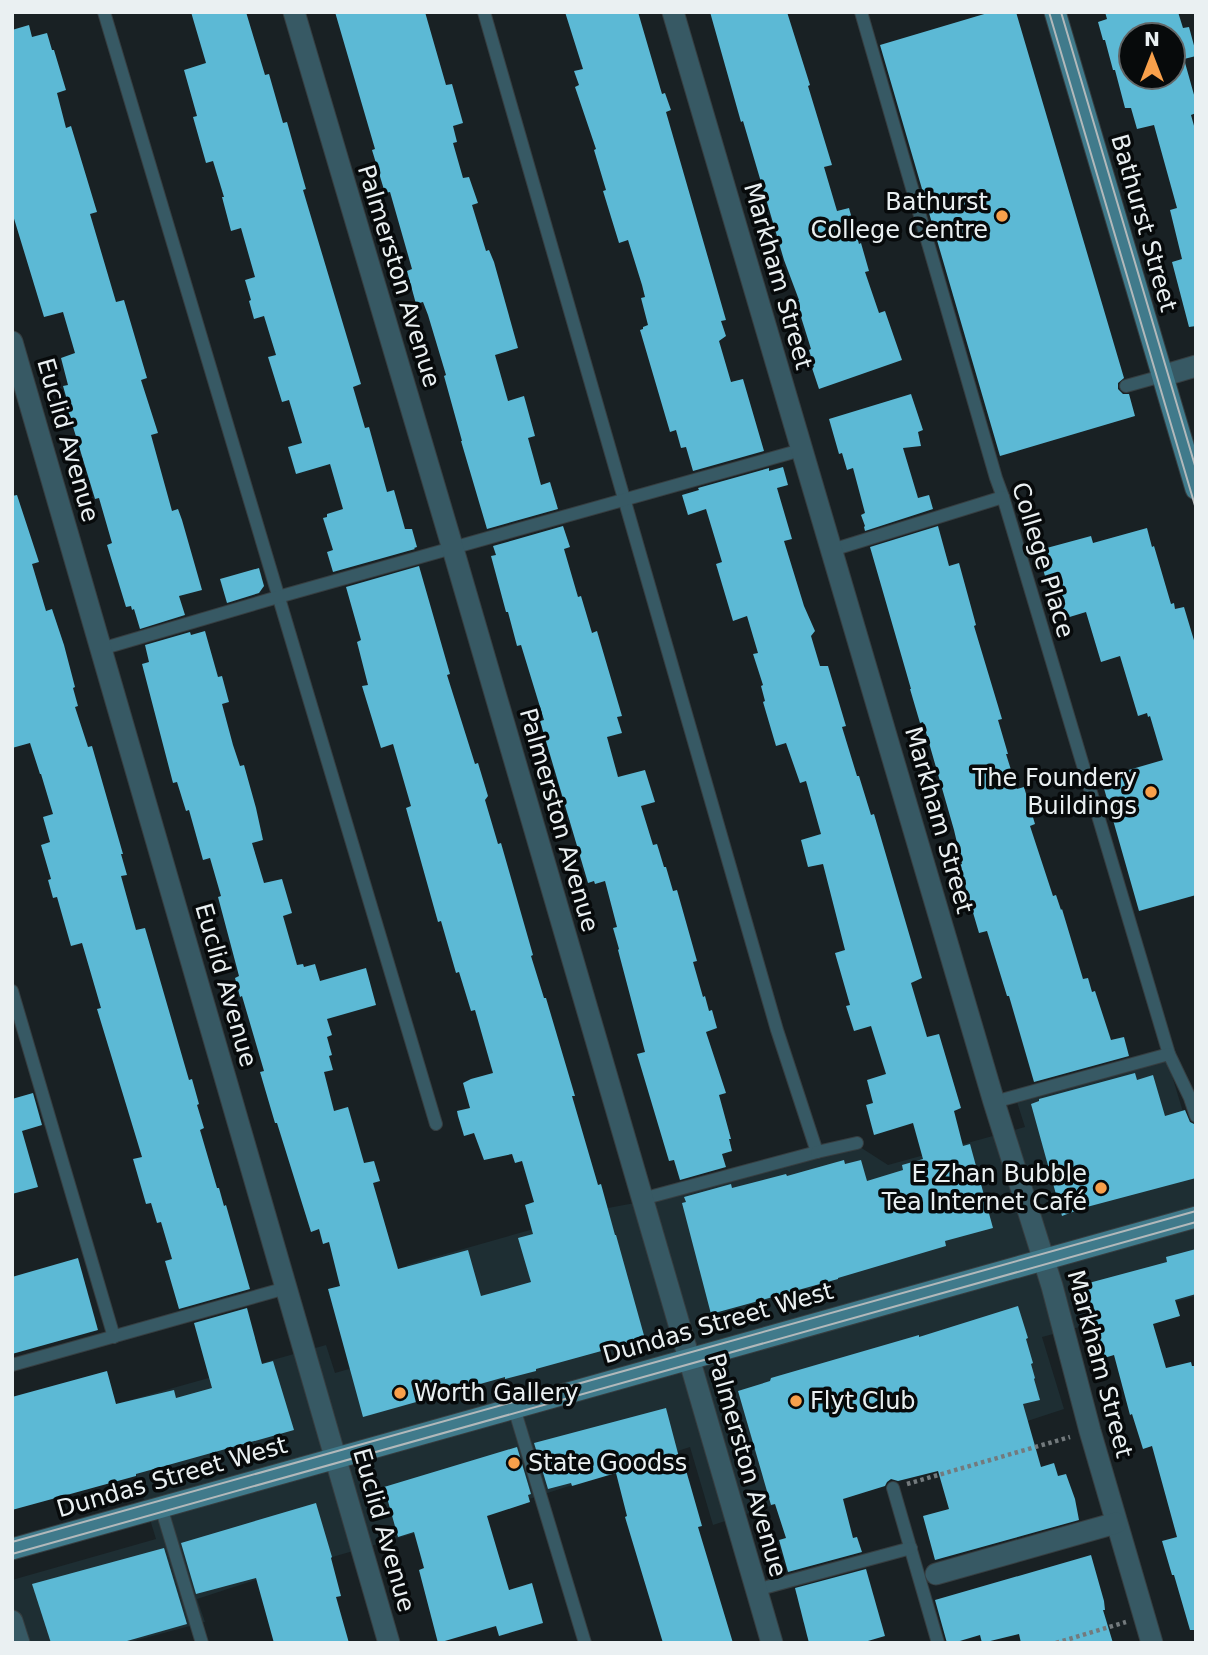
<svg xmlns="http://www.w3.org/2000/svg" width="1208" height="1655" font-family="'DejaVu Sans',sans-serif">
	<rect width="100%" height="100%" fill="#192124"/>
	<!-- built -->
	<polygon fill="#1e2e33" points="1167,1059 1196,1155 1196,1296 1042,1337 1064,1409 713,1525 690,1447 495,1510 277,1573 197,1599 205,1622 126,1643 12,1643 12,1580 156,1539 136,1474 116,1404 326,1345 335,1373 411,1351 428,1342 407,1265 608,1208 662,1198 860,1147 888,1165 1025,1127 1017,1102"/>
	<!-- building -->
	<g fill="#5cb9d5" fill-rule="evenodd">
		<polygon points="191,12 246,12 265,75 269,74 283,123 287,122 296,154 306,189 303,190 361,384 353,387 365,428 369,427 387,492 394,490 405,529 412,529 417,547 414,548 415,549 333,572 327,552 333,550 323,518 327,517 327,514 343,509 330,464 296,474 288,447 302,443 289,400 282,402 268,357 276,355 264,316 254,319 249,301 251,300 245,280 255,277 241,228 231,231 222,197 224,197 213,161 206,163 193,117 197,116 184,70 206,63"/>
		<polygon points="335,12 425,12 446,85 452,84 463,123 453,126 457,142 453,143 463,178 469,177 478,203 472,205 486,251 489,250 494,262 518,348 495,355 508,401 524,396 535,436 528,438 535,463 541,485 550,482 558,509 487,529 461,441 462,441 444,376 446,375 428,315 423,302 416,304 407,271 412,269 390,192 385,193 372,150 375,149"/>
		<polygon points="565,12 638,12 662,94 665,93 671,110 666,112 726,320 721,321 726,336 719,341 731,382 743,379 764,451 693,471 686,447 681,448 676,430 670,432 640,330 643,329 643,327 648,325 641,298 645,297 642,285 628,240 619,243 603,191 606,190 594,150 596,149 575,87 579,85 574,71 583,69"/>
		<polygon points="710,12 787,12 810,85 808,86 832,165 824,167 837,211 849,208 859,244 861,243 869,271 865,272 879,313 885,311 902,360 819,389 812,368 814,367 809,350 811,349 796,301 799,300 784,260 743,121 741,122"/>
		<polygon points="991,12 1016,12 1124,378 1118,383 1118,389 1123,394 1129,394 1135,416 1000,456 880,45"/>
		<path d="M1105,12H1178L1183,28L1189,27L1196,53V56L1184,59L1196,102V113L1191,115L1196,133V326L1189,327L1172,262L1182,259L1170,210L1177,208L1154,125L1137,129L1131,108H1125L1115,70H1113L1105,40H1103L1098,22L1107,19ZM1131,35H1173V77H1131Z"/>
		<polygon points="29,25 32,37 47,33 52,50 54,50 66,90 57,93 66,128 71,126 97,212 90,214 116,302 124,300 147,378 141,380 158,433 151,435 172,511 178,509 182,520 202,590 179,596 185,615 140,629 134,609 132,610 131,606 126,607 107,545 112,543 99,498 95,499 67,407 69,407 63,386 68,385 61,358 75,353 63,312 44,317 12,212 12,30"/>
		<polygon points="911,394 923,430 918,432 921,446 903,448 918,498 929,495 933,509 865,531 864,527 865,526 861,515 865,513 853,468 847,470 842,453 839,454 829,419"/>
		<polygon points="783,467 788,485 777,488 792,539 784,541 804,606 815,631 811,636 820,666 828,666 846,726 842,727 857,776 859,776 871,815 874,814 922,978 911,983 927,1037 939,1034 961,1108 954,1111 963,1146 970,1144 993,1228 945,1241 946,1246 838,1278 838,1279 711,1314 682,1203 686,1202 684,1197 731,1184 732,1188 786,1174 787,1176 844,1160 845,1164 861,1160 867,1181 903,1170 902,1165 923,1159 913,1123 874,1135 866,1105 873,1103 867,1080 886,1074 871,1026 854,1031 846,1006 850,1005 835,953 845,950 823,864 808,867 801,840 821,834 806,781 800,783 786,743 776,746 763,702 765,701 761,686 763,685 753,654 758,653 747,616 733,621 716,564 722,562 706,509 688,515 682,495 699,490 698,488 769,468 769,471"/>
		<polygon points="17,495 39,562 32,564 46,611 52,609 64,645 75,687 73,688 78,706 75,707 88,747 92,746 123,854 121,854 127,875 121,876 136,930 145,928 189,1080 192,1079 199,1104 197,1105 204,1128 200,1130 217,1188 219,1188 224,1206 226,1205 250,1289 179,1309 165,1261 172,1259 161,1222 157,1223 151,1203 146,1204 133,1159 142,1157 97,1009 101,1008 82,943 71,946 57,897 53,898 48,880 51,879 41,845 50,842 43,817 53,814 41,774 40,774 30,743 12,748 12,496"/>
		<polygon points="563,526 570,547 564,549 578,597 581,596 592,633 597,631 622,716 617,717 622,733 607,737 618,777 645,770 655,802 641,806 653,845 657,844 664,867 666,867 673,891 677,890 697,961 693,962 703,997 705,996 709,1011 712,1010 717,1028 706,1032 726,1093 719,1095 731,1139 729,1139 732,1151 722,1154 726,1167 680,1180 674,1160 669,1161 637,1054 645,1052 618,950 619,949 613,928 617,927 605,881 595,884 594,881 588,883 540,721 544,720 521,645 517,646 508,612 506,612 491,556 496,555 493,546"/>
		<polygon points="938,526 949,566 959,563 976,625 974,626 1002,719 998,720 1008,754 1006,754 1017,789 1024,787 1035,824 1030,826 1053,896 1056,895 1061,910 1062,909 1083,979 1088,978 1092,992 1095,991 1111,1040 1124,1037 1129,1056 1034,1082 1009,996 1007,996 987,931 979,933 959,865 962,864 954,830 923,722 920,723 910,689 911,689 870,547"/>
		<polygon points="1147,528 1152,547 1154,546 1171,604 1174,603 1175,609 1184,607 1196,647 1196,895 1139,911 1101,778 1163,760 1150,716 1148,717 1147,713 1138,716 1120,656 1101,662 1086,612 1063,619 1058,599 1052,601 1041,562 1046,561 1043,549 1091,536 1093,543"/>
		<polygon points="419,566 450,674 447,675 475,764 478,763 488,796 485,800 498,844 501,843 533,955 531,956 544,998 546,998 575,1096 572,1096 586,1144 598,1185 601,1184 615,1235 616,1235 645,1339 536,1369 536,1371 505,1379 505,1377 363,1417 328,1289 340,1286 329,1242 323,1244 319,1229 311,1232 277,1123 275,1123 260,1072 264,1071 242,996 240,997 235,978 239,976 218,897 221,896 210,858 203,860 189,810 186,811 177,782 173,783 142,664 149,662 145,645 190,632 191,635 205,631 218,677 222,676 229,702 222,704 233,745 240,766 244,765 256,808 263,840 252,843 264,883 282,879 292,913 283,916 297,965 303,964 304,967 315,964 320,981 366,968 376,1005 327,1019 332,1035 327,1037 332,1055 329,1056 333,1070 324,1072 334,1111 348,1107 364,1163 374,1161 380,1181 373,1183 398,1269 468,1250 481,1296 531,1282 518,1238 533,1234 525,1205 534,1202 522,1161 515,1163 512,1154 484,1160 474,1133 464,1136 458,1116 457,1111 470,1108 463,1083 471,1079 493,1073 475,1010 471,1011 459,972 456,973 441,921 438,922 406,808 411,806 393,744 381,748 362,686 368,685 357,642 361,640 346,587"/>
		<polygon points="259,568 264,586 259,593 227,603 220,579"/>
		<polygon points="1135,1073 1137,1080 1153,1075 1165,1116 1185,1110 1190,1122 1196,1125 1196,1178 1083,1208 1062,1216 1031,1104 1039,1101 1039,1099"/>
		<polygon points="33,1093 42,1125 22,1131 38,1187 12,1194 12,1099"/>
		<polygon points="1196,1249 1196,1294 1175,1300 1180,1316 1153,1324 1166,1368 1191,1362 1192,1366 1196,1366 1196,1630 1190,1630 1174,1575 1172,1575 1162,1541 1177,1537 1152,1446 1143,1449 1132,1414 1130,1415 1114,1355 1104,1358 1094,1324 1096,1323 1085,1284 1167,1262 1166,1257"/>
		<polygon points="78,1258 98,1330 12,1354 12,1277"/>
		<polygon points="1018,1306 1028,1338 1026,1339 1033,1363 1031,1364 1035,1378 1034,1379 1040,1400 1023,1404 1041,1467 1054,1463 1058,1476 1066,1474 1075,1499 1079,1520 935,1560 923,1516 949,1509 938,1471 898,1481 891,1479 887,1482 885,1486 843,1499 853,1538 857,1537 862,1552 788,1572 779,1540 786,1538 775,1504 771,1505 738,1391 770,1381 771,1378 919,1335 919,1337"/>
		<polygon points="247,1308 262,1364 273,1361 294,1430 136,1474 136,1476 12,1510 12,1397 107,1371 116,1404 174,1390 176,1398 212,1388 194,1323"/>
		<polygon points="666,1408 680,1461 683,1460 690,1484 702,1526 698,1527 733,1643 663,1643 625,1517 627,1516 616,1473 572,1486 571,1483 548,1489 534,1443"/>
		<polygon points="517,1447 531,1494 528,1495 530,1502 487,1516 509,1590 532,1583 543,1623 499,1636 496,1626 438,1643 419,1570 424,1568 414,1532 398,1537 384,1487"/>
		<polygon points="316,1503 332,1557 331,1558 341,1596 336,1597 349,1643 274,1643 256,1578 196,1594 181,1543"/>
		<polygon points="164,1548 187,1624 120,1643 51,1643 32,1584"/>
		<polygon points="1091,1555 1104,1601 1105,1610 1103,1610 1113,1643 1021,1643 1019,1634 982,1643 980,1635 953,1643 947,1643 935,1600"/>
		<polygon points="866,1569 885,1636 861,1643 809,1643 795,1588"/>
	</g>
	<g fill="none" stroke-linecap="round" stroke-linejoin="round">
		<defs>
			<g id="lane">
				<polyline points="104,12 436,1124"/>
				<polyline points="484,12 777,1030 817,1152 642,1199"/>
				<polyline points="861,12 996,478 1003,497 1169,1054 1190,1098 1196,1116"/>
				<polyline points="1126,386 1162,376"/>
				<polyline points="832,550 1003,497"/>
				<polyline points="101,649 278,597 801,450"/>
				<polyline points="12,991 114,1337"/>
				<polyline points="994,1102 1169,1054"/>
				<polyline points="817,1152 857,1143"/>
				<polyline points="12,1365 286,1288"/>
				<polyline points="514,1408 585,1643"/>
				<polyline points="893,1488 938,1643"/>
				<polyline points="161,1507 202,1643"/>
				<polyline points="756,1590 911,1548"/>
			</g>
			<g id="street">
				<polyline points="294,12 453,549 772,1643"/>
				<polyline points="673,12 994,1102 1052,1286 1090,1431 1152,1643"/>
				<polyline points="12,342 389,1643"/>
				<polyline points="1162,376 1196,366"/>
				<polyline points="936,1574 1116,1523"/>
				<polyline points="12,1621 19,1643"/>
			</g>
			<g id="secondary">
				<polyline points="1055,12 1196,489"/>
				<polyline points="12,1549 1196,1217"/>
			</g>
		</defs>
		<!-- lane casing -->
		<use href="#lane" stroke="#363e41" stroke-width="14"/>
		<!-- street casing -->
		<use href="#street" stroke="#363e41" stroke-width="23"/>
		<!-- secondary casing -->
		<use href="#secondary" stroke="#363e41" stroke-width="23"/>
		<!-- path -->
		<g stroke="#737a7d" stroke-width="4.5" stroke-dasharray="3.5 3.5" stroke-linecap="butt">
			<polyline points="907,1484 1070,1437"/>
			<polyline points="1056,1643 1126,1622"/>
		</g>
		<!-- lane -->
		<use href="#lane" stroke="#375964" stroke-width="12"/>
		<!-- street -->
		<use href="#street" stroke="#375964" stroke-width="21"/>
		<!-- secondary -->
		<use href="#secondary" stroke="#407a8b" stroke-width="21"/>
		<!-- tram -->
		<g stroke="#b2b9bb" stroke-width="2">
			<polyline points="1049,12 1196,509"/>
			<polyline points="1061,12 1196,469"/>
			<polyline points="12,1542 1196,1211"/>
			<polyline points="12,1554 1196,1222"/>
		</g>
	</g>
	<!-- markers -->
	<g fill="#f8a04b" stroke="#070a0b" stroke-width="2.5">
		<circle cx="1002" cy="216" r="7"/>
		<circle cx="1151" cy="792" r="7"/>
		<circle cx="1101" cy="1188" r="7"/>
		<circle cx="400" cy="1393" r="7"/>
		<circle cx="796" cy="1401" r="7"/>
		<circle cx="514" cy="1463" r="7"/>
	</g>
	<g text-anchor="middle" dominant-baseline="central" stroke-width="7" stroke-linejoin="round" paint-order="stroke">
		<!-- poi labels -->
		<g font-size="24" fill="#eaf0f2" stroke="#070a0b" text-anchor="end">
			<text x="988" y="202">Bathurst<tspan x="988" dy="28">College Centre</tspan></text>
			<text x="1137" y="778">The Foundery<tspan x="1137" dy="28">Buildings</tspan></text>
			<text x="1087" y="1174">E Zhan Bubble<tspan x="1087" dy="28">Tea Internet Café</tspan></text>
			<text x="414" y="1393" text-anchor="start">Worth Gallery</text>
			<text x="810" y="1401" text-anchor="start">Flyt Club</text>
			<text x="528" y="1463" text-anchor="start">State Goodss</text>
		</g>
		<!-- street labels -->
		<g font-size="24" fill="#eaf0f2" stroke="#070a0b">
			<text transform="translate(1144 223) rotate(74)">Bathurst Street</text>
			<text transform="translate(399 276) rotate(73)">Palmerston Avenue</text>
			<text transform="translate(778 276) rotate(74)">Markham Street</text>
			<text transform="translate(68 440) rotate(74)">Euclid Avenue</text>
			<text transform="translate(1043 560) rotate(73)">College Place</text>
			<text transform="translate(559 820) rotate(74)">Palmerston Avenue</text>
			<text transform="translate(939 820) rotate(74)">Markham Street</text>
			<text transform="translate(226 985) rotate(74)">Euclid Avenue</text>
			<text transform="translate(718 1323) rotate(-16)">Dundas Street West</text>
			<text transform="translate(1100 1364) rotate(75)">Markham Street</text>
			<text transform="translate(747 1465) rotate(74)">Palmerston Avenue</text>
			<text transform="translate(172 1477) rotate(-16)">Dundas Street West</text>
			<text transform="translate(384 1530) rotate(74)">Euclid Avenue</text>
		</g>
	</g>
	<!-- border -->
	<rect width="1208" height="1655" fill="none" stroke="#eaf0f2" stroke-width="28"/>
	<!-- north arrow -->
	<g transform="translate(1152 56)"><circle r="33" fill="#070a0b" stroke="#626667" stroke-width="2"/>
	<path d="M0-5L12 26L0 18L-12 26Z" fill="#f8a04b"/>
	<text y="-10" font-size="19" font-weight="bold" text-anchor="middle" fill="#eaf0f2">N</text>
	</g>
</svg>
